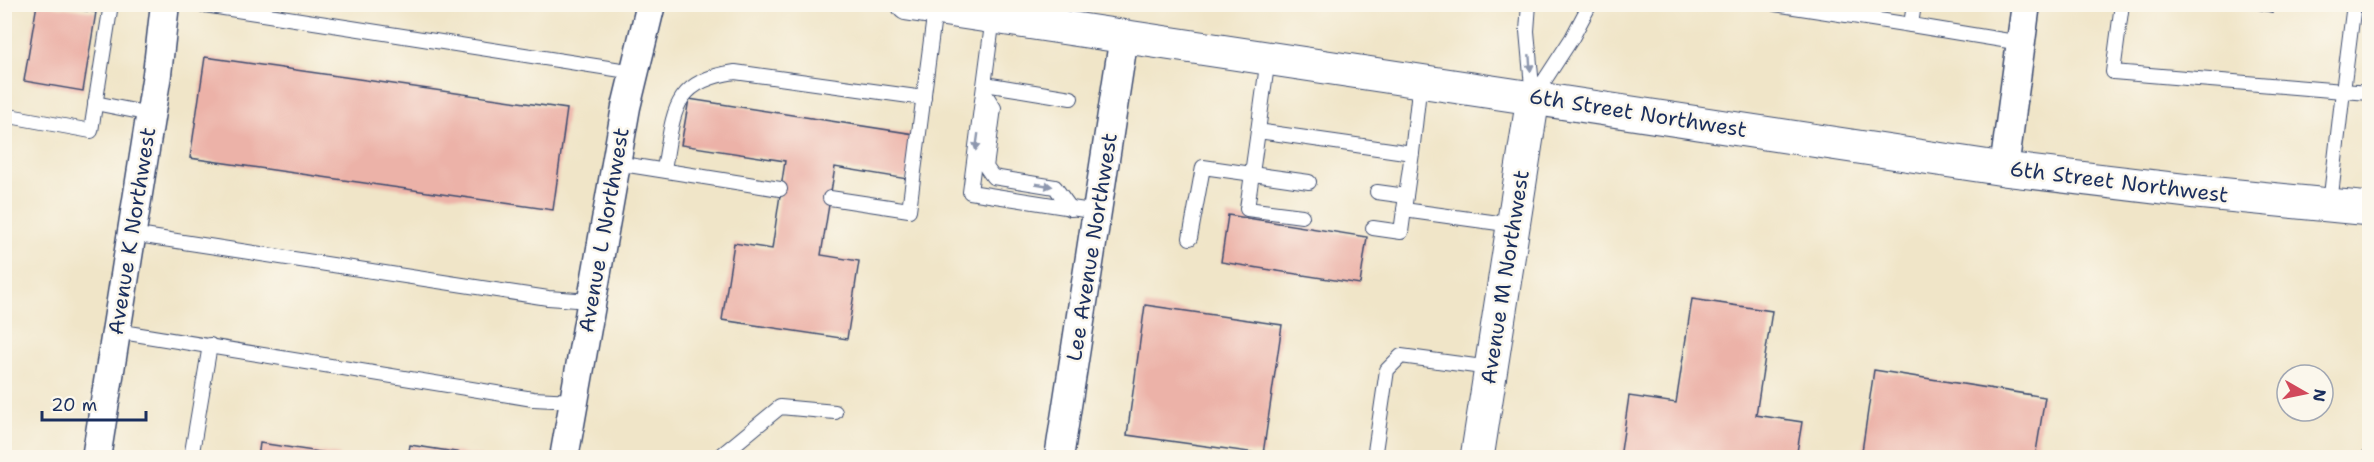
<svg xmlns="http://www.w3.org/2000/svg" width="2374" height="462" font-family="'Shantell Sans',sans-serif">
	<rect width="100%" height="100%" fill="#fbf7ec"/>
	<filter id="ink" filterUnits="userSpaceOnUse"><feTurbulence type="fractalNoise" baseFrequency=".0167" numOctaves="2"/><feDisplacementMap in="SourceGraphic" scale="12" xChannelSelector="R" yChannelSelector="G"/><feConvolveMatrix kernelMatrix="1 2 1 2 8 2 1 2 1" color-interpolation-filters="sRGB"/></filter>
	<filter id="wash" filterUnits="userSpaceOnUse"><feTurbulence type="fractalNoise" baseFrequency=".008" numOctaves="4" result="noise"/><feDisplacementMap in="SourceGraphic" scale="24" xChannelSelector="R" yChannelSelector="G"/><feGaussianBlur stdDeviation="1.35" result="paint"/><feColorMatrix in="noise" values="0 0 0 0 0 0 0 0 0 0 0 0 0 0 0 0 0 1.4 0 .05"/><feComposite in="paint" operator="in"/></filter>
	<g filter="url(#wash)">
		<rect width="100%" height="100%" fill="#f0e5c8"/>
		<g id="blocks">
			<!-- building -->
			<g fill="#ecb2a8">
				<polygon points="37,4 96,12 83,91 24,81"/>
				<polygon points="2232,4 2273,4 2272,12"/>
				<polygon points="205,57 567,109 553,210 190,158"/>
				<polygon points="689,99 914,134 907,179 835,167 821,255 859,261 847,339 722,320 734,243 772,249 785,161 681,145"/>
				<polygon points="1228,215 1367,237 1360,284 1221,262"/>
				<polygon points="1692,299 1772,311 1756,415 1802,422 1796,458 1620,458 1629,396 1676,403"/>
				<polygon points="1145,305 1282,325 1263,454 1127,435"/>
				<polygon points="1874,370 2045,397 2035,458 1861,458"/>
				<polygon points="260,443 340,455 339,458 258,458"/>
				<polygon points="410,445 481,456 481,458 408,458"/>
			</g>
		</g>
	</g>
	<g filter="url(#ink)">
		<use href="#blocks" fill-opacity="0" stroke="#3b4a6e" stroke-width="1.5"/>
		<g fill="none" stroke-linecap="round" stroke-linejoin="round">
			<defs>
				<g id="service">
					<polyline points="198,4 634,72"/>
					<polyline points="1529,4 1527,31 1533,98 1572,38 1590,4"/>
					<polyline points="1775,4 1911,25"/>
					<polyline points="1914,4 1911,25 2021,43"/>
					<polyline points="2122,4 2113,72 2343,91 2354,4"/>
					<polyline points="993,17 970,192 1097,212"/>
					<polyline points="1268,58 1258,131 1412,153 1404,210 1513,225"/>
					<polyline points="985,84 1071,98"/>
					<polyline points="984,92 994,108 986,167 993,177 1055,187 1071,209"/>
					<polyline points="95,103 150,114"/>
					<polyline points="4,115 91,131 111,4"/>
					<polyline points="1258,131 1247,209 1302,216"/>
					<polyline points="1412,153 1420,81"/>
					<polyline points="616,163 780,189"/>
					<path d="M664,169C674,115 670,81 735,72L924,98"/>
					<polyline points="1377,192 1406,196"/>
					<polyline points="830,198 909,210 935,9"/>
					<polyline points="2330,204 2343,91 2370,93"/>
					<polyline points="1373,228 1401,232 1404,210"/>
					<polyline points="131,234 548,298 591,301"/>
					<polyline points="1190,238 1203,167 1309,182"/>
					<polyline points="116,331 533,399 574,401"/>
					<polyline points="191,458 210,345"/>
					<polyline points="718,458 780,407 835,412"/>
					<polyline points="1374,458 1387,370 1401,356 1490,368"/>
					<polyline points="2368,458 2370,454"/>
				</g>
				<g id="minor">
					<polyline points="2004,169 2026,4"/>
					<polyline points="96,458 157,74 165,4"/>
					<polyline points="564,458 626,107 651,4"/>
					<polyline points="1059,458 1124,36"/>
				</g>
				<polyline id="tertiary" points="1477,458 1533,98"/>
				<polyline id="trunk" points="908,4 2004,169 2197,192 2370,209"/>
			</defs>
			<!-- service casing -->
			<use href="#service" stroke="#3b4a6e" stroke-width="16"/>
			<!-- minor casing -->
			<use href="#minor" stroke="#3b4a6e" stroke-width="31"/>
			<!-- tertiary casing -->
			<use href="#tertiary" stroke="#3b4a6e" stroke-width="35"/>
			<!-- trunk casing -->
			<use href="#trunk" stroke="#3b4a6e" stroke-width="35"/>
			<!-- service -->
			<use href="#service" stroke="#fff" stroke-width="14"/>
			<!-- minor -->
			<use href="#minor" stroke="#fff" stroke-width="28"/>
			<!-- tertiary -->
			<use href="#tertiary" stroke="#fff" stroke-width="33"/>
			<!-- trunk -->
			<use href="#trunk" stroke="#fff" stroke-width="33"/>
		</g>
		<!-- one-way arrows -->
		<defs><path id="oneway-solid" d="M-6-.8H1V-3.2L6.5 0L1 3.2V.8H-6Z" transform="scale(1.5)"/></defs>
		<g fill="#8d97ae">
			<use href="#oneway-solid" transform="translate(1530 63) rotate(85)"/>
			<use href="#oneway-solid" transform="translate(977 142) rotate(98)"/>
			<use href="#oneway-solid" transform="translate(1044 185) rotate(9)"/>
		</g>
	</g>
	<g text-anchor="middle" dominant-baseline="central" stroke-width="5" stroke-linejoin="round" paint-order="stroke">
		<!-- street labels -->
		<g font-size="21" fill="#1b2f5e" stroke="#fbf7ec">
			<text transform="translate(1638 113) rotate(9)">6th Street Northwest</text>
			<text transform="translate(2119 182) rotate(7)">6th Street Northwest</text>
			<text transform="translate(604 230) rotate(-80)">Avenue L Northwest</text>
			<text transform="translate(132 231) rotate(-81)">Avenue K Northwest</text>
			<text transform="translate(1092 247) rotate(-81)">Lee Avenue Northwest</text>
			<text transform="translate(1505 277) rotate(-81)">Avenue M Northwest</text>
		</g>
	</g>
	<!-- margin -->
	<rect width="2374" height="462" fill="none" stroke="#fbf7ec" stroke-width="24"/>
	<!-- north arrow -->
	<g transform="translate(2305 393) rotate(99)"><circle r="28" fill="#fbf7ec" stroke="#a1a7b3" stroke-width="1.5"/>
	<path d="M0-4.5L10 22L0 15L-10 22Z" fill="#d1495b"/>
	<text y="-9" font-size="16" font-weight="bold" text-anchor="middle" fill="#1b2f5e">N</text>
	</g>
	<!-- scale -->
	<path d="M42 411v9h104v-9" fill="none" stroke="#1b2f5e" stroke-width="3"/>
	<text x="51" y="411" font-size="18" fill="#1b2f5e" stroke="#fbf7ec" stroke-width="4.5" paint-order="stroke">20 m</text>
</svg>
